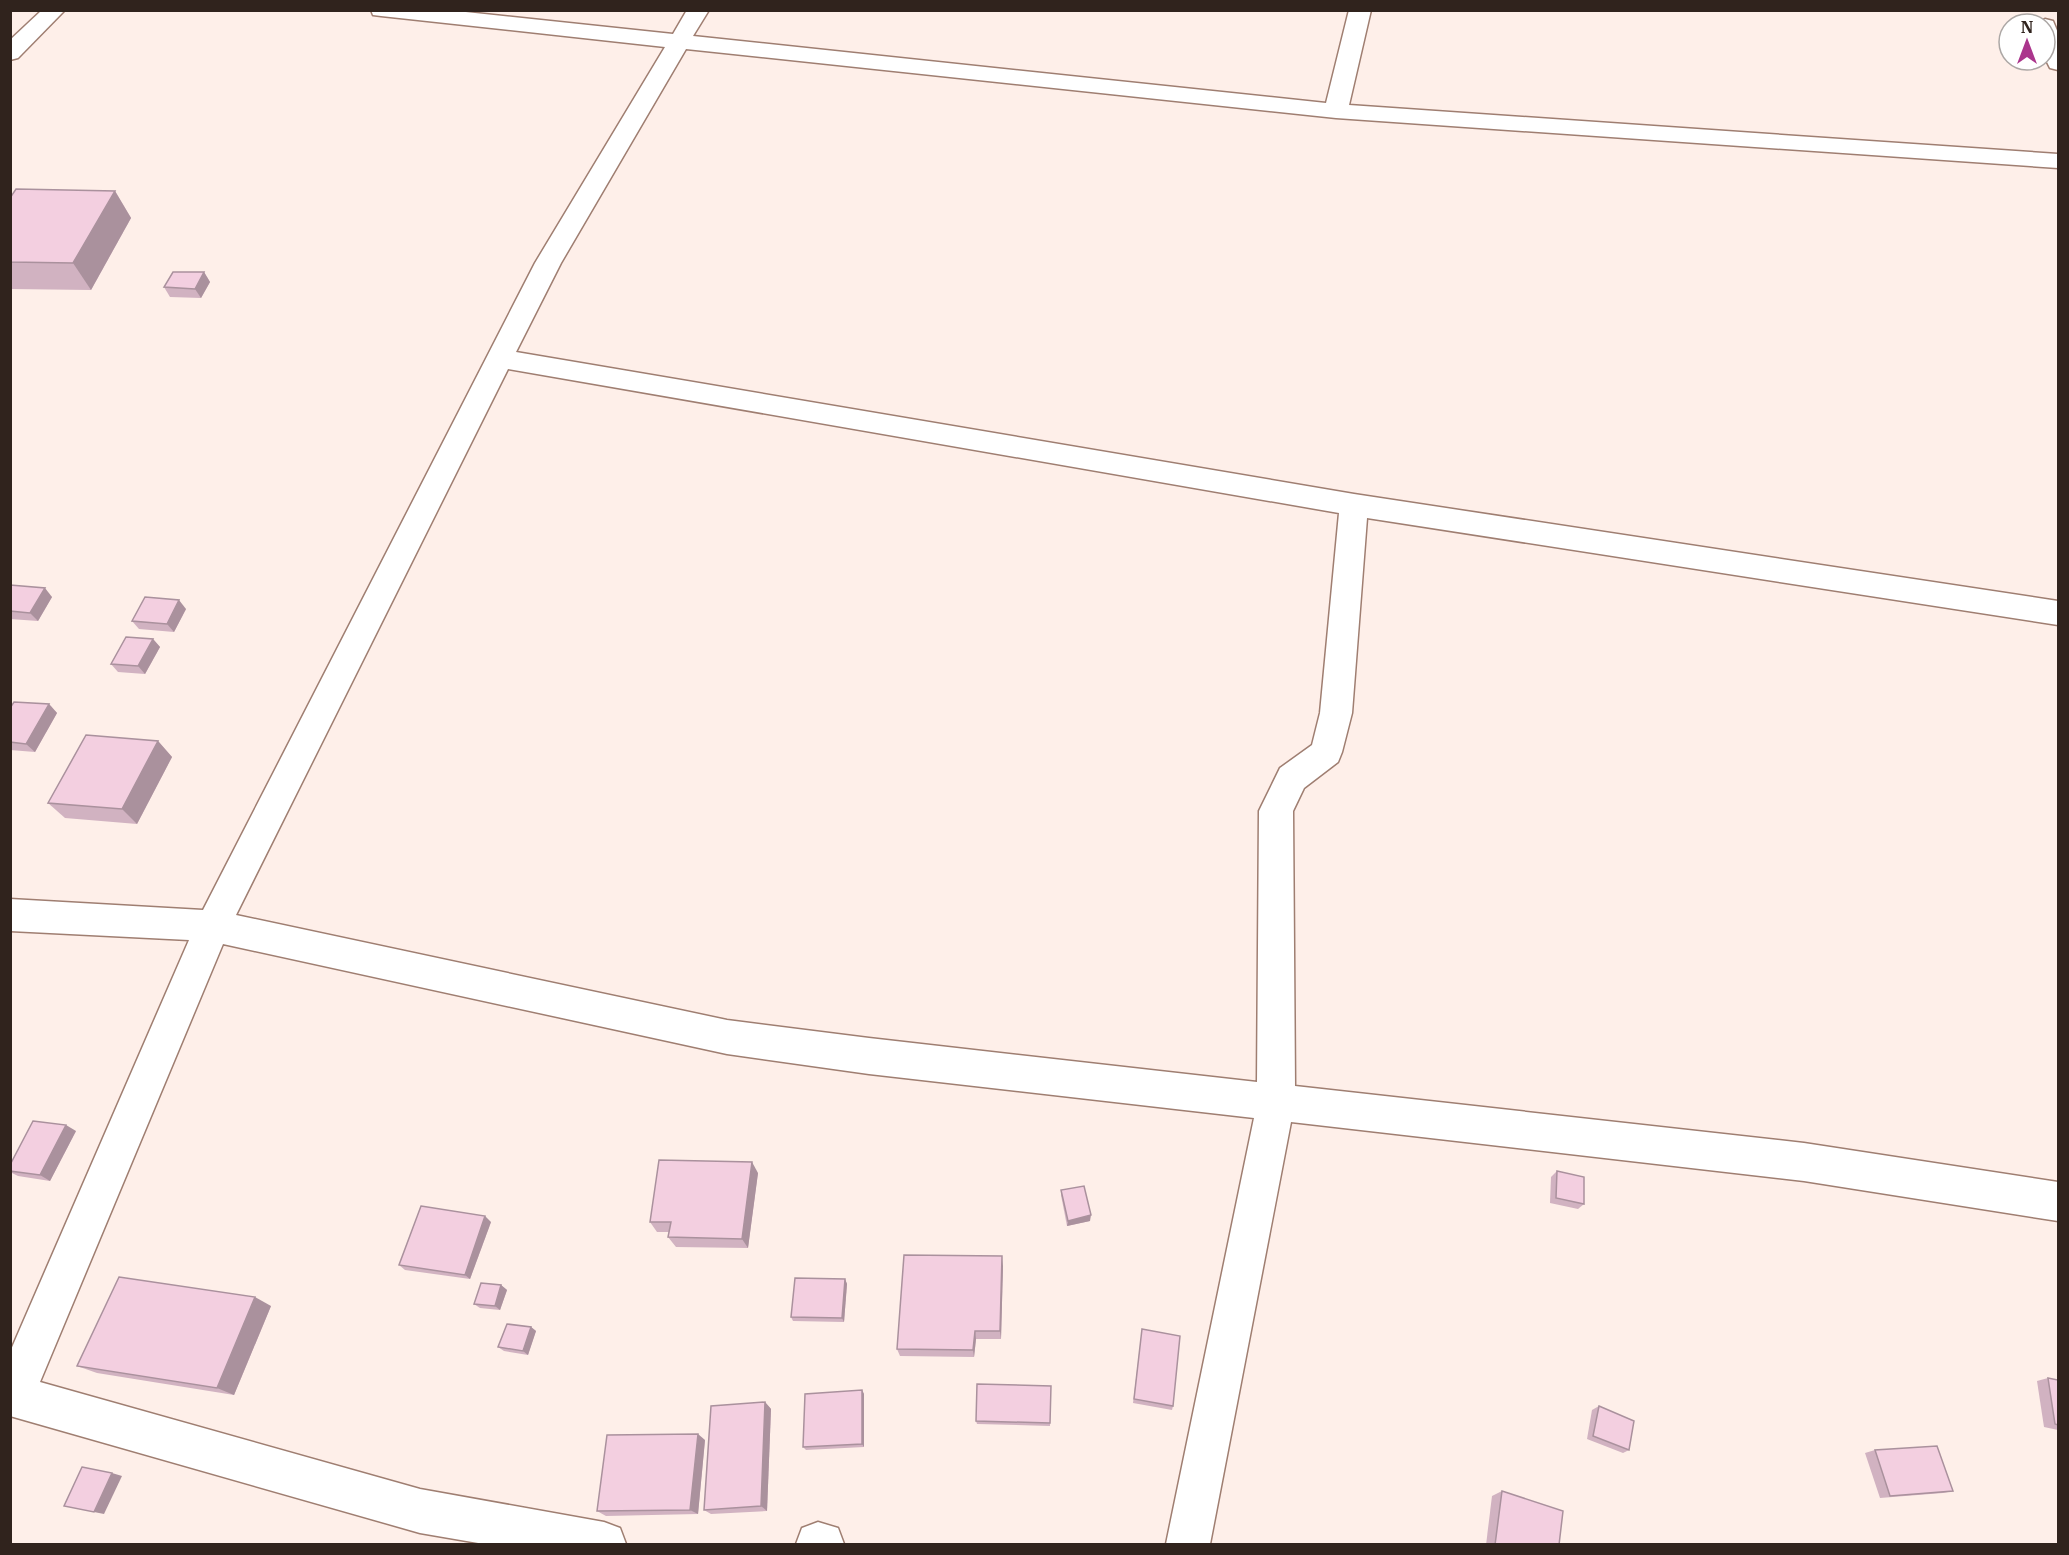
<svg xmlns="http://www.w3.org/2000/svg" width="2069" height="1555" font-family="'IBM Plex Serif',serif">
	<rect width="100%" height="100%" fill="#feefe9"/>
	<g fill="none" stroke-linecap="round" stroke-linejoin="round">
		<defs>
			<g id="minor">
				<polygon points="42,10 65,10 18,58 10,60 10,40"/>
				<path d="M371,10H447L673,34L687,10H709L693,36L1326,103L1349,10H1371L1349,105L2058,154V168L1336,118L686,49L561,263L516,352L1354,494L2058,601V625L1367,518L1352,713L1342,752L1338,762L1304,788L1293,811L1295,1086L1804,1143L2058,1182V1221L1804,1181L1291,1122L1210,1544H1166L1254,1118L869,1074L727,1054L223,944L40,1382L420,1489L604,1522L620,1528L626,1544H484L420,1533L10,1416V1352L189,940L10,931V899L203,910L535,263L665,47L381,16L373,15ZM508,369L1339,513L1320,713L1312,745L1280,768L1259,811L1257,1082L869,1038L727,1020L236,915Z"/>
				<polygon points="2045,19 2053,21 2058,33 2058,70 2050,68 2045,58 2045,24 2035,24"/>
				<polygon points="818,1522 838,1528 844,1544 796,1544 802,1528"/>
			</g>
		</defs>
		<!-- minor casing -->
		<use href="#minor" stroke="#9f7e71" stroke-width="3"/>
		<!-- minor -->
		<use href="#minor" fill="#fff" fill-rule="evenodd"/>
	</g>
	<!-- wall -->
	<g fill="#d1b2c1">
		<polygon points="115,191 131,218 91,290 10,289 10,198"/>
		<polygon points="204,272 210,282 201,298 170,297 164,287"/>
		<polygon points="10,585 52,597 38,621 10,619"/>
		<polygon points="186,609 174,632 139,629 132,621"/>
		<polygon points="153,639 160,647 145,674 118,672 111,664"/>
		<polygon points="49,704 57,713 35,752 10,750 10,708"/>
		<polygon points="158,741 172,757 137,824 65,818 48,803"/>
		<polygon points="76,1131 50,1181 18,1176 10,1172 10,1165"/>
		<polygon points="1557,1171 1584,1204 1578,1209 1550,1203 1551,1177"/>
		<polygon points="758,1173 748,1248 676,1247 668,1237 669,1232 657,1232 650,1222"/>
		<polygon points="1061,1190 1090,1221 1067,1226 1061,1195"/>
		<polygon points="491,1222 470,1279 405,1270 399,1265"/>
		<polygon points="1003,1266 1001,1339 976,1339 974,1357 900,1356 897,1349"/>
		<polygon points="845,1279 847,1284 844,1322 793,1321 791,1317"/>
		<polygon points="501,1285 507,1290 500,1310 480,1308 474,1304"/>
		<polygon points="271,1306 234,1395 97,1373 77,1366"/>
		<polygon points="531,1327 536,1331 528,1355 504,1351 498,1347"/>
		<polygon points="1142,1329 1173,1406 1172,1410 1133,1403"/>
		<polygon points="2048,1378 2058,1380 2058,1430 2044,1427 2037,1381"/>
		<polygon points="1051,1386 1050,1426 977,1424 976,1421"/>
		<polygon points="862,1390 864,1394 864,1447 806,1450 803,1447"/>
		<polygon points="765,1402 771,1409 767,1511 711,1514 704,1510"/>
		<polygon points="1599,1406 1629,1450 1623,1453 1587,1439 1592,1410"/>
		<polygon points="705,1440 698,1514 606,1516 597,1511"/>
		<polygon points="1875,1450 1953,1491 1943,1493 1880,1498 1865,1453"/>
		<polygon points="1502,1491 1559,1545 1486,1545 1492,1496"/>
	</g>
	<!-- shaded-wall -->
	<g fill="#aa919d">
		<polygon points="115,191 131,218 91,290 73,263"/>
		<polygon points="204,272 210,282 201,298 195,289"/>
		<polygon points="45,588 52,597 38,621 30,613"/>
		<polygon points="179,600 186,609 174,632 167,624"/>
		<polygon points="153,639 160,647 145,674 138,666"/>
		<polygon points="49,704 57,713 35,752 26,744"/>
		<polygon points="158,741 172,757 137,824 122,809"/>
		<polygon points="66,1125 76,1131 50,1181 40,1175"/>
		<polygon points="752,1162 758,1173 748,1248 742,1239"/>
		<polygon points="1091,1215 1090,1221 1067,1226 1068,1221"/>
		<polygon points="485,1216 491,1222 470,1279 465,1275"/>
		<polygon points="1002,1256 1003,1266 1001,1339 1000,1331"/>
		<polygon points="845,1279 847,1284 844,1322 842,1318"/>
		<polygon points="501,1285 507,1290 500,1310 495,1306"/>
		<polygon points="255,1297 271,1306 234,1395 217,1388"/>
		<polygon points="531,1327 536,1331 528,1355 523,1351"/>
		<polygon points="975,1331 976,1339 974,1357 973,1350"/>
		<polygon points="862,1390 864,1394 864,1447 862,1444"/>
		<polygon points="765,1402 771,1409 767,1511 761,1506"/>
		<polygon points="698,1434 705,1440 698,1514 690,1510"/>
		<polygon points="112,1473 122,1476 104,1514 94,1512"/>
	</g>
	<!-- building -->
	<g fill="#f3cfe0" stroke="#aa919d" stroke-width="1.5">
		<polygon points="16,189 115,191 73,263 10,262 10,198"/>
		<polygon points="173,272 204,272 195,289 164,287"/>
		<polygon points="10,585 45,588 30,613 10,611"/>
		<polygon points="145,597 179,600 167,624 132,621"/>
		<polygon points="126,637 153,639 138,666 111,664"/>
		<polygon points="14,702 49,704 26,744 10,742 10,708"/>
		<polygon points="86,735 158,741 122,809 48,803"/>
		<polygon points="33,1121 66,1125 40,1175 10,1171 10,1165"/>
		<polygon points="659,1160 752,1162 742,1239 668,1237 671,1222 650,1222"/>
		<polygon points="1557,1171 1584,1177 1584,1204 1556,1198"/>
		<polygon points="1084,1186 1091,1215 1068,1221 1061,1190"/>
		<polygon points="421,1206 485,1216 465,1275 399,1265"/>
		<polygon points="904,1255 1002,1256 1000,1331 975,1331 973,1350 897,1349"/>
		<polygon points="119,1277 255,1297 217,1388 77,1366"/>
		<polygon points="795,1278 845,1279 842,1318 791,1317"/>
		<polygon points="481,1283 501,1285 495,1306 474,1304"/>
		<polygon points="507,1324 531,1327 523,1351 498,1347"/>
		<polygon points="1142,1329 1180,1336 1173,1406 1134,1399"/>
		<polygon points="2048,1378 2058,1380 2058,1425 2055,1424"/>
		<polygon points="977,1384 1051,1386 1050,1423 976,1421"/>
		<polygon points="862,1390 862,1444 803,1447 805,1394"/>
		<polygon points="765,1402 761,1506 704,1510 711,1406"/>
		<polygon points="1599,1406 1634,1421 1629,1450 1593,1436"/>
		<polygon points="698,1434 690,1510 597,1511 607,1435"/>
		<polygon points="1937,1446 1953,1491 1890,1496 1875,1450"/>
		<polygon points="82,1467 112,1473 94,1512 64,1506"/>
		<polygon points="1502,1491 1563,1511 1559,1545 1495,1545"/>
	</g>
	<!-- border -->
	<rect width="2069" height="1555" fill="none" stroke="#30231d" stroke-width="24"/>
	<!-- north arrow -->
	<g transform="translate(2027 42)"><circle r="28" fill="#ffffff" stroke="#aca7a5" stroke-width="1.5"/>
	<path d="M0-4.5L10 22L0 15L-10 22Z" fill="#ab358c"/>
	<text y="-9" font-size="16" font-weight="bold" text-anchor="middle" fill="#30231d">N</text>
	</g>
</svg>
